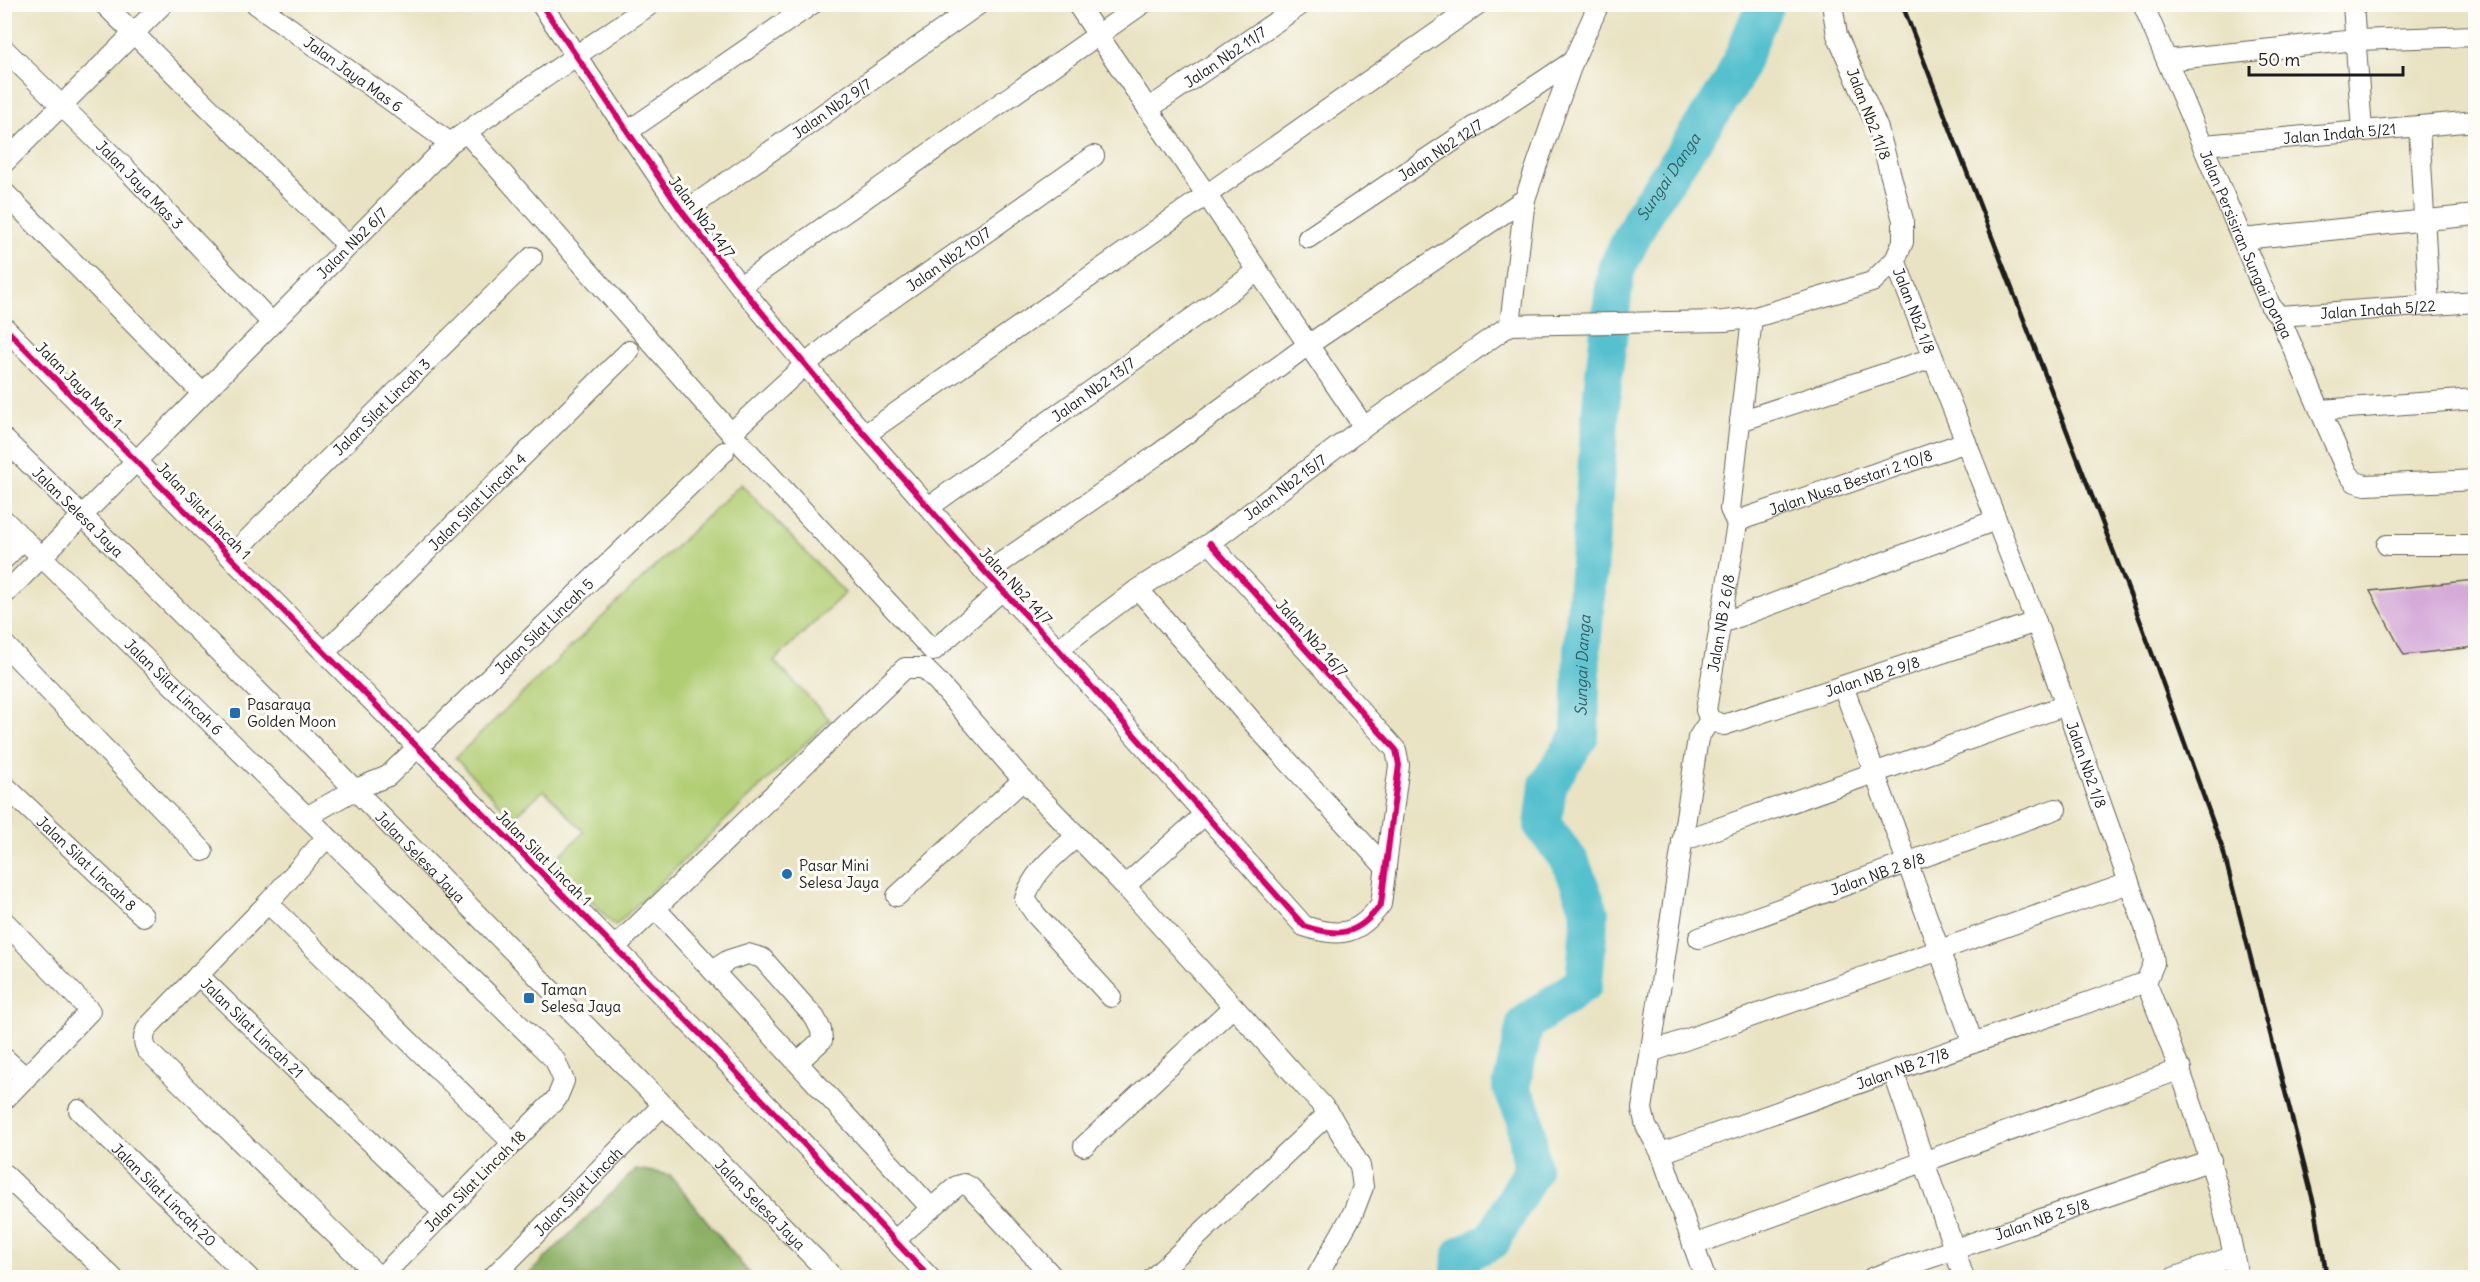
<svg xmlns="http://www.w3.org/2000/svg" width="2480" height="1282" font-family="Delius,sans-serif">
	<rect width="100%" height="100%" fill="#fdfcf7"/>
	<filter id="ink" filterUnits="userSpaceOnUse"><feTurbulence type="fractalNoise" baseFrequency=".0167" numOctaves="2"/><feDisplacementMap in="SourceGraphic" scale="12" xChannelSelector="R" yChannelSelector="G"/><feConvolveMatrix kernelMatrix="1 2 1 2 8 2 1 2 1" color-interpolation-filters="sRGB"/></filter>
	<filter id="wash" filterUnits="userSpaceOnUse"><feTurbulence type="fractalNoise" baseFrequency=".008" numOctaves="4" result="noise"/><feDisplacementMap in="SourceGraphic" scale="24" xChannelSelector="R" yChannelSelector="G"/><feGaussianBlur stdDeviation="1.35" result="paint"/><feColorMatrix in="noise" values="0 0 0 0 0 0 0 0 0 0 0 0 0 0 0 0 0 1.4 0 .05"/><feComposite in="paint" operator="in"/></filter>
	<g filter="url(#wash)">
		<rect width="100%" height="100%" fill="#e9e3c3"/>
		<!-- green -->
		<polygon fill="#b1cd73" stroke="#667448" stroke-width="1.5" points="741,484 845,593 774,661 830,720 615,926 554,861 584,832 544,790 513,818 455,758"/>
		<!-- forest -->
		<polygon fill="#8cb065" stroke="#546640" stroke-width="1.5" points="636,1169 670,1175 752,1277 526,1277"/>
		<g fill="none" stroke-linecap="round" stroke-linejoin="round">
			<!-- river -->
			<path stroke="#54c0ce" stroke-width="38" id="s1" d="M1459,1278L1462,1254L1492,1241L1532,1170L1524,1114L1511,1088L1525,1024L1584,983L1590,912L1571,863L1543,826L1548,784L1580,736L1582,650L1603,382L1616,270L1645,211L1732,82L1765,4"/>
		</g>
		<g id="blocks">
			<!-- building -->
			<polygon fill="#d5aad9" points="2475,580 2475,647 2404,655 2370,591"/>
		</g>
	</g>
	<g filter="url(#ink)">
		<use href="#blocks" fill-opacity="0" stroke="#646256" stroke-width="1.5"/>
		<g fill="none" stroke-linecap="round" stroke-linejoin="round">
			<defs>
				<g id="minor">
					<polyline points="104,4 348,246"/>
					<path id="s2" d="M256,4L450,143"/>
					<path d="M541,4L683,213L740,286L832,397L986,573L1058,649L1304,926C1340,938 1359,935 1381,904L1399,765L1396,750L1210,543"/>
					<polyline points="1077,4 1364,427"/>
					<polyline points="1599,4 1573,61 1525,199 1510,325 1724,321 1752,318 1872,282 1895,260 1903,242 1903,220 1878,129 1837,35 1832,4"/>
					<path id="s3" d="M2143,4L2270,305L2279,316L2347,472L2355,482L2366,485L2476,480"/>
					<polyline points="2353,4 2362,131"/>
					<path id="s4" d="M4,49L131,174L272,323"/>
					<polyline points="2167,60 2356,40 2476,36"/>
					<path id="s5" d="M1148,109L1302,4"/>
					<polyline points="2419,126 2429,305"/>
					<polyline points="466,132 731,433 933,651 1002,590"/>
					<polyline points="627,132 812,4"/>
					<path id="s6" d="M2204,145L2476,121"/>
					<polyline points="4,163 163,4"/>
					<polyline points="4,192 202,393"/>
					<path id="s7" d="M683,213L979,4"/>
					<path id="s8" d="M1308,238L1573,61"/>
					<polyline points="2243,239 2476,215"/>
					<path id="s9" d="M1895,260L2036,622L2152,947L2154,963L2146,982C2184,1078 2220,1175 2238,1278"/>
					<polyline points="740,286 1142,4"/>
					<path id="s10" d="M2279,316L2476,302"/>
					<polyline points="4,327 703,1037 930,1278"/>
					<polyline points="2320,410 2476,399"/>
					<polyline points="1740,421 1933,358"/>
					<path id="s11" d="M731,433L806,364L846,331L1094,156"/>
					<polyline points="866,434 1478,4"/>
					<path id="s12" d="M4,439C286,713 556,999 834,1278"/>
					<path id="s13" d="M929,507L1258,271"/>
					<path id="s14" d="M4,520L555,1060L564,1081L557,1098L380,1278"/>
					<polyline points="1737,524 1730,509 1752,318"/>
					<polyline points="2387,545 2476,545"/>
					<path id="s15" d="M231,556L532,257"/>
					<polyline points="4,559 24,539"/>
					<polyline points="986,573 1157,455 1308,345 1525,199"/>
					<polyline points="1138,589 1264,735 1386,868"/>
					<path id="s16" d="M4,595L450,143L651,4"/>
					<polyline points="1719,624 1996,520"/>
					<polyline points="4,644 203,851"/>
					<path id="s17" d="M1058,649L1138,589L1210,543L1364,427L1510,325"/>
					<path id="s18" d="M325,652L629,351"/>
					<polyline points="1843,686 1973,1043"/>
					<path id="s19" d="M1710,720L1706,710L1737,524L1743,519L1966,442"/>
					<path id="s20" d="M1710,720L1724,725L2036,622"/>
					<path id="s21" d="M4,785L143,916"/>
					<path id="s22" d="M308,816L356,789L388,776L724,452"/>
					<path d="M1077,836C1056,855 1033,871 1025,899L1036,915L1111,997"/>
					<path d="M327,837L268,903L147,1028C143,1037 143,1042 147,1050L380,1278"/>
					<polyline points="1682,841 2066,705"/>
					<polyline points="1125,886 1204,815"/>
					<polyline points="897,896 1023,780"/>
					<polyline points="268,903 513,1143"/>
					<polyline points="655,908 931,1208"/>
					<polyline points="4,921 90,1011 4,1100"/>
					<path id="s23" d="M1699,938L2056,809"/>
					<polyline points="615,947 905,668 924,668 938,682 1023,780 1125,886 1329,1113 1360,1166 1363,1187 1353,1213 1316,1278"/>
					<polyline points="713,970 729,960 748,954 762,958 815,1018 821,1030 822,1040 798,1062"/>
					<path id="s24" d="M198,975L444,1213"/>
					<polyline points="1651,1052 2129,883"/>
					<polyline points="4,1058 26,1078"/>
					<polyline points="1893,1071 1964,1278"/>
					<path id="s25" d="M79,1110L249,1278"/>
					<polyline points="1084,1146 1233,1007"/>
					<path id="s26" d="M1661,1153L2146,982"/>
					<polyline points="4,1174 113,1278"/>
					<polyline points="895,1240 957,1186 964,1184 970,1187 1054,1278"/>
					<polyline points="1693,1245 2181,1069"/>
					<path id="s27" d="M492,1278L662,1106"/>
					<polyline points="1153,1278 1329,1113"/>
					<polyline points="1705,1278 1661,1153 1646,1126 1642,1109 1698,738 1710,720"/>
					<path id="s28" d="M1872,1278L2211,1160"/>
					<polyline points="2173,1278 2234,1256"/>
				</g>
			</defs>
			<!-- minor casing -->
			<use href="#minor" stroke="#646256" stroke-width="22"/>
			<!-- minor -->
			<use href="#minor" stroke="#fff" stroke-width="20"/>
			<!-- rail -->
			<polyline stroke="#1c1c1c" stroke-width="4.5" points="1902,4 2141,623 2223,850 2315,1208 2327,1278"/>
			<defs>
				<g id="cycleway">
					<path d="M541,4L683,213L740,286L832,397L986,573L1058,649L1304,926C1340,938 1359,935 1381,904L1399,765L1396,750L1210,543"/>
					<polyline points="4,327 703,1037 930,1278"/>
				</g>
			</defs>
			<!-- cycleway casing -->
			<use href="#cycleway" stroke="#fdfcf7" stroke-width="10"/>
			<!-- cycleway -->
			<use href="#cycleway" stroke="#d6006c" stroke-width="6"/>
		</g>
	</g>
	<!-- markers -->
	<g fill="#1f6fb2" stroke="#fdfcf7" stroke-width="2">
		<rect x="229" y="707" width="12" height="12" rx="3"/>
		<circle cx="787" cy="874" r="6"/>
		<rect x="523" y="992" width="12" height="12" rx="3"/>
	</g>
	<g text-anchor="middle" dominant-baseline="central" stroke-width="6" stroke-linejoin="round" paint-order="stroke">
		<!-- street labels -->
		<g font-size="15" fill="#1c1c1c" stroke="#fdfcf7">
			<text stroke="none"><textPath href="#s5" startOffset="93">Jalan Nb2 11/7</textPath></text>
			<text stroke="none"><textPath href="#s2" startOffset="120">Jalan Jaya Mas 6</textPath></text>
			<text stroke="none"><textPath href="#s7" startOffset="182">Jalan Nb2 9/7</textPath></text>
			<text transform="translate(1869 114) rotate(69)">Jalan Nb2 11/8</text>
			<text stroke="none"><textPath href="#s6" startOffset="136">Jalan Indah 5/21</textPath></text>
			<text stroke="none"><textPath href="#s8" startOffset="159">Jalan Nb2 12/7</textPath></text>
			<text stroke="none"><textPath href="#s4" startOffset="192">Jalan Jaya Mas 3</textPath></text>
			<text transform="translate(702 217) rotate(53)">Jalan Nb2 14/7</text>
			<text stroke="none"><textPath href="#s16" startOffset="495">Jalan Nb2 6/7</textPath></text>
			<text stroke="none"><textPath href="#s3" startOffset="262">Jalan Persisiran Sungai Danga</textPath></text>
			<text stroke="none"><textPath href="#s11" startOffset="279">Jalan Nb2 10/7</textPath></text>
			<text stroke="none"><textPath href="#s10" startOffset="99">Jalan Indah 5/22</textPath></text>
			<text stroke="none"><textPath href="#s9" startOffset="54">Jalan Nb2 1/8</textPath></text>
			<text transform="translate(79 385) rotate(45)">Jalan Jaya Mas 1</text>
			<text stroke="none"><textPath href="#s13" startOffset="202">Jalan Nb2 13/7</textPath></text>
			<text stroke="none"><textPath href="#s15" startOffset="212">Jalan Silat Lincah 3</textPath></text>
			<text stroke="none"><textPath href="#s19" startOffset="321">Jalan Nusa Bestari 2 10/8</textPath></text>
			<text stroke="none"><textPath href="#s17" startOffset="279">Jalan Nb2 15/7</textPath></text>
			<text stroke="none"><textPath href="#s18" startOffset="214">Jalan Silat Lincah 4</textPath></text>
			<text stroke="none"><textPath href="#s12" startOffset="104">Jalan Selesa Jaya</textPath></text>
			<text transform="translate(204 511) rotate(46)">Jalan Silat Lincah 1</text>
			<text transform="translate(1016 586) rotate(47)">Jalan Nb2 14/7</text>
			<text stroke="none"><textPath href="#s19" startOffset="99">Jalan NB 2 6/8</textPath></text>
			<text stroke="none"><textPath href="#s22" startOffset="306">Jalan Silat Lincah 5</textPath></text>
			<text transform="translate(1312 638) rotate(48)">Jalan Nb2 16/7</text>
			<text stroke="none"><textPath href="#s20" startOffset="171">Jalan NB 2 9/8</textPath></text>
			<text stroke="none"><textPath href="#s14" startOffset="238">Jalan Silat Lincah 6</textPath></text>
			<text stroke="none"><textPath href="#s9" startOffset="540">Jalan Nb2 1/8</textPath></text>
			<text stroke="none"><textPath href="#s12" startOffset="590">Jalan Selesa Jaya</textPath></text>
			<text transform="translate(544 858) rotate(45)">Jalan Silat Lincah 1</text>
			<text stroke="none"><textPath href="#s21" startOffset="114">Jalan Silat Lincah 8</textPath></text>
			<text stroke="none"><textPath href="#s23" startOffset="190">Jalan NB 2 8/8</textPath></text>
			<text stroke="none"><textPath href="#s24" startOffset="76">Jalan Silat Lincah 21</textPath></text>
			<text stroke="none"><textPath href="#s26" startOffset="256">Jalan NB 2 7/8</textPath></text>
			<text transform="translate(475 1181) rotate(-45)">Jalan Silat Lincah 18</text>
			<text stroke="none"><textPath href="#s27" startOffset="122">Jalan Silat Lincah</textPath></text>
			<text stroke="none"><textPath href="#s25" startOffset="120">Jalan Silat Lincah 20</textPath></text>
			<text stroke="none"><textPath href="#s12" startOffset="1076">Jalan Selesa Jaya</textPath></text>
			<text stroke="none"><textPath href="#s28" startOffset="180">Jalan NB 2 5/8</textPath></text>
		</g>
		<!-- poi labels -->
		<g font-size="15" fill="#1c1c1c" stroke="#fdfcf7" text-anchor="start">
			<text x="247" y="704">Pasaraya<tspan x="247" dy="17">Golden Moon</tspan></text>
			<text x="799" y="865">Pasar Mini<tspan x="799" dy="17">Selesa Jaya</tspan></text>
			<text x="541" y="989">Taman<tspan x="541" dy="17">Selesa Jaya</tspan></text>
		</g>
		<!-- water labels -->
		<g font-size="16" font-style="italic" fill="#325e63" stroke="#fdfcf7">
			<text stroke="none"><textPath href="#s1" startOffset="1206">Sungai Danga</textPath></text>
			<text stroke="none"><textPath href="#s1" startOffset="702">Sungai Danga</textPath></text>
		</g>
	</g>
	<!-- margin -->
	<rect width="2480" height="1282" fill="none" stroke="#fdfcf7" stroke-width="24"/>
	<!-- scale -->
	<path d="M2249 66v9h154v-9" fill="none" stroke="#1c1c1c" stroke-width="3"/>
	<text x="2258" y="66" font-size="18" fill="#1c1c1c" stroke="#fdfcf7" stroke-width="4.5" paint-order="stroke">50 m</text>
</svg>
